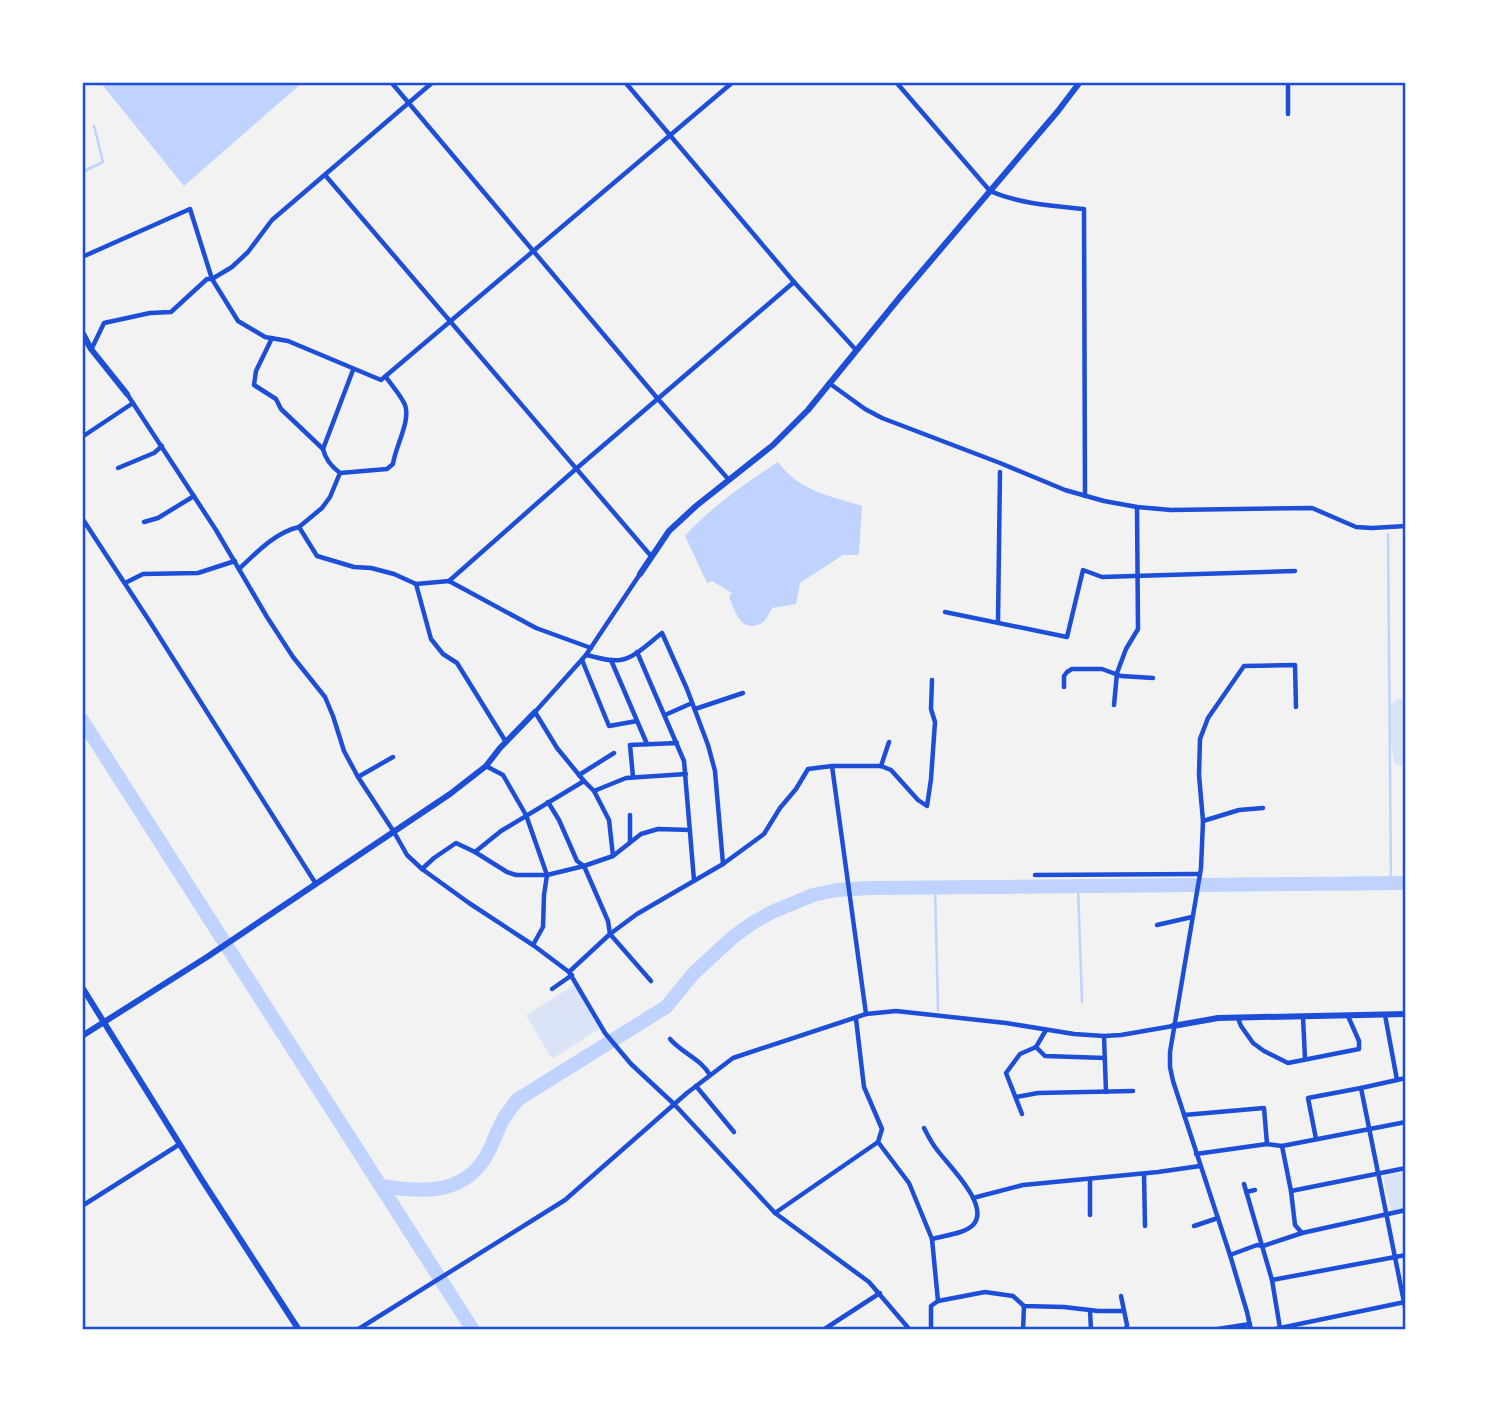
<svg xmlns="http://www.w3.org/2000/svg" width="1488" height="1412" font-family="Quicksand,sans-serif">
	<rect width="100%" height="100%" fill="#f2f2f2"/>
	<!-- green -->
	<g fill="#dbe4f7">
		<path d="M1406,698V767L1395,764C1390,745 1389,725 1390,706L1396,700Z"/>
		<polygon points="576,984 599,1029 552,1059 526,1015"/>
		<polygon points="1406,1171 1406,1208 1391,1211 1383,1176"/>
	</g>
	<!-- water -->
	<g fill="#bfd3fe">
		<polygon points="100,82 303,82 184,186"/>
		<path d="M778,462C800,492 829,495 862,506L859,553L857,555H843L800,583L796,604L772,608C767,617 764,626 752,626C739,626 735,610 730,600L729,597L732,593L712,581L707,583L685,536C712,506 744,484 778,462Z"/>
	</g>
	<g fill="none" stroke-linecap="round" stroke-linejoin="round">
		<!-- stream -->
		<g stroke="#bfd3fe" stroke-width="2.5">
			<polyline points="82,172 103,162 94,126"/>
			<polyline points="1388,534 1391,884"/>
			<polyline points="935,887 938,1010"/>
			<polyline points="1078,887 1082,1002"/>
		</g>
		<!-- river -->
		<g stroke="#bfd3fe" stroke-width="14">
			<polyline points="82,720 473,1330"/>
			<path d="M381,1186C420,1192 461,1196 485,1158C493,1145 497,1130 504,1118C508,1111 513,1106 517,1100L666,1007L694,973L733,937L754,922L772,912L813,895L837,890L871,888L1406,883"/>
		</g>
		<!-- minor -->
		<g stroke="#1d4ed8" stroke-width="4.5">
			<polyline points="391,82 658,399 729,480"/>
			<polyline points="625,82 794,282 856,350"/>
			<path d="M896,82L990,191C1020,204 1053,206 1084,209L1085,496"/>
			<polyline points="1288,82 1288,114"/>
			<polyline points="325,175 651,556"/>
			<polyline points="82,257 190,209 212,279 238,321 265,337 288,341 381,380 733,82"/>
			<path d="M272,338L256,371L254,385L276,399L281,409L323,449C325,458 332,467 340,473L387,469L393,464C395,447 411,421 405,405C401,395 392,386 386,377"/>
			<polyline points="92,348 104,323 150,313 171,312 207,279 212,279 232,267 248,252 272,220 433,82"/>
			<polyline points="829,383 865,409 882,418 1000,463 1065,490 1104,501 1137,507 1171,510 1312,508 1356,527 1372,528 1406,526"/>
			<polyline points="127,394 216,530 267,617 293,657 325,697 333,716 344,751 358,777 394,832 407,855 422,869 469,903 533,945 569,972 605,1033 631,1064 674,1104 775,1213 869,1282 910,1330"/>
			<polyline points="82,437 133,403"/>
			<polyline points="323,449 353,370"/>
			<polyline points="118,468 154,453 162,446"/>
			<polyline points="82,518 150,622 316,884"/>
			<polyline points="144,522 158,518 194,496"/>
			<polyline points="299,527 322,508 330,497 340,473"/>
			<path d="M240,568C257,552 276,532 299,527L317,556L354,567L371,568L394,574L416,584L449,581L536,628L591,648"/>
			<polyline points="449,581 577,468 794,282"/>
			<polyline points="125,583 143,574 198,573 235,561"/>
			<polyline points="416,584 431,639 443,654 457,663 506,742"/>
			<polyline points="945,612 1067,637 1083,570 1102,577 1295,571"/>
			<polyline points="998,622 1000,472"/>
			<polyline points="637,652 684,761 694,880"/>
			<path d="M586,655C597,657 609,662 620,660C635,658 650,642 662,633L687,689L708,745L715,771L723,864"/>
			<polyline points="582,660 609,726 637,721"/>
			<polyline points="611,660 647,744"/>
			<polyline points="1064,687 1064,676 1067,672 1072,669 1102,669 1121,676 1153,678"/>
			<polyline points="1114,705 1117,673 1126,649 1138,629 1137,507"/>
			<polyline points="695,709 743,693"/>
			<polyline points="665,715 692,703"/>
			<polyline points="486,766 503,775 526,815 547,875 544,895 543,927 533,945"/>
			<polyline points="832,766 866,1014"/>
			<polyline points="881,766 889,742"/>
			<polyline points="579,775 614,753"/>
			<polyline points="358,777 393,757"/>
			<polyline points="633,777 630,745 677,743"/>
			<polyline points="584,781 594,791 609,820 613,856"/>
			<polyline points="594,791 626,778 686,774"/>
			<polyline points="548,802 559,820 577,861 584,866 608,921 610,934 651,981"/>
			<polyline points="1203,821 1239,810 1263,808"/>
			<polyline points="630,842 630,815"/>
			<polyline points="475,852 501,831 584,781 557,748 535,712 586,655 640,574"/>
			<polyline points="422,869 434,858 456,843 475,852 507,872 516,875 547,875 584,866 613,856 641,834 658,829 690,830"/>
			<polyline points="1035,875 1199,874"/>
			<polyline points="1157,925 1192,917"/>
			<polyline points="569,972 610,934 637,914 723,864 764,834 780,808 796,789 808,769 832,766 881,766 891,770 918,800 927,806 931,779 935,722 931,709 932,680"/>
			<polyline points="552,989 572,975"/>
			<polyline points="1385,1015 1397,1080"/>
			<polyline points="1303,1017 1305,1059"/>
			<polyline points="1238,1018 1241,1026 1253,1043 1264,1051 1288,1063 1359,1049 1359,1041 1348,1016"/>
			<polyline points="856,1019 864,1087 882,1129 878,1142 909,1183 932,1239 938,1301"/>
			<polyline points="1104,1036 1106,1092"/>
			<path d="M670,1039C682,1053 701,1059 710,1075"/>
			<polyline points="1036,1047 1045,1056 1105,1058"/>
			<polyline points="1406,1078 1361,1088 1406,1312"/>
			<polyline points="696,1086 734,1132"/>
			<polyline points="1016,1097 1038,1093 1133,1091"/>
			<polyline points="1022,1114 1006,1073 1020,1054 1036,1047 1046,1030"/>
			<polyline points="1184,1115 1264,1108 1267,1144"/>
			<path d="M924,1128C928,1136 932,1144 938,1151C949,1166 991,1206 973,1225C964,1234 945,1235 932,1239"/>
			<polyline points="1316,1139 1308,1098 1361,1088"/>
			<polyline points="1282,1146 1291,1191 1295,1225 1302,1233"/>
			<polyline points="1196,1154 1267,1144 1282,1146 1406,1122"/>
			<polyline points="1144,1174 1145,1226"/>
			<polyline points="1090,1179 1090,1215"/>
			<polyline points="1244,1184 1272,1280 1280,1328"/>
			<polyline points="1291,1191 1406,1168"/>
			<polyline points="1246,1192 1255,1190"/>
			<polyline points="973,1198 1023,1185 1158,1172 1200,1166"/>
			<polyline points="82,1206 180,1144"/>
			<polyline points="775,1213 878,1142"/>
			<polyline points="1194,1226 1218,1218"/>
			<polyline points="1230,1255 1257,1245 1263,1246 1302,1233 1406,1210"/>
			<polyline points="1272,1280 1406,1255"/>
			<polyline points="1121,1296 1127,1325 1126,1330"/>
			<polyline points="1090,1311 1091,1330"/>
			<polyline points="357,1330 565,1200 687,1093 733,1058 866,1014 896,1011 1006,1023 1074,1034 1104,1036 1121,1035 1173,1026"/>
			<polyline points="823,1330 880,1293"/>
			<polyline points="931,1330 931,1306 938,1301 985,1292 1013,1296 1024,1306 1064,1307 1098,1311 1124,1311"/>
			<polyline points="1023,1330 1024,1306"/>
			<polyline points="1211,1330 1250,1324"/>
			<polyline points="1251,1330 1247,1312 1230,1255 1173,1081 1170,1067 1170,1052 1201,868 1203,821 1199,775 1200,739 1208,718 1244,666 1295,665 1296,707"/>
			<polyline points="1270,1330 1405,1302"/>
		</g>
		<!-- tertiary -->
		<g stroke="#1d4ed8" stroke-width="6">
			<polyline points="82,332 91,349 127,394"/>
			<polyline points="640,574 669,531 696,506 773,445 808,410 900,297 1058,111 1080,82"/>
			<polyline points="1173,1026 1218,1018 1406,1014"/>
			<polyline points="82,1036 207,957 450,794 486,766 500,748 535,712"/>
		</g>
		<!-- secondary -->
		<polyline stroke="#1d4ed8" stroke-width="6" points="82,987 202,1180 299,1330"/>
	</g>
	<!-- border -->
	<rect width="1488" height="1412" fill="none" stroke="#ffffff" stroke-width="168"/>
	<rect x="84" y="84" width="1320" height="1244" fill="none" stroke="#1d4ed8" stroke-width="2.5"/>
</svg>
